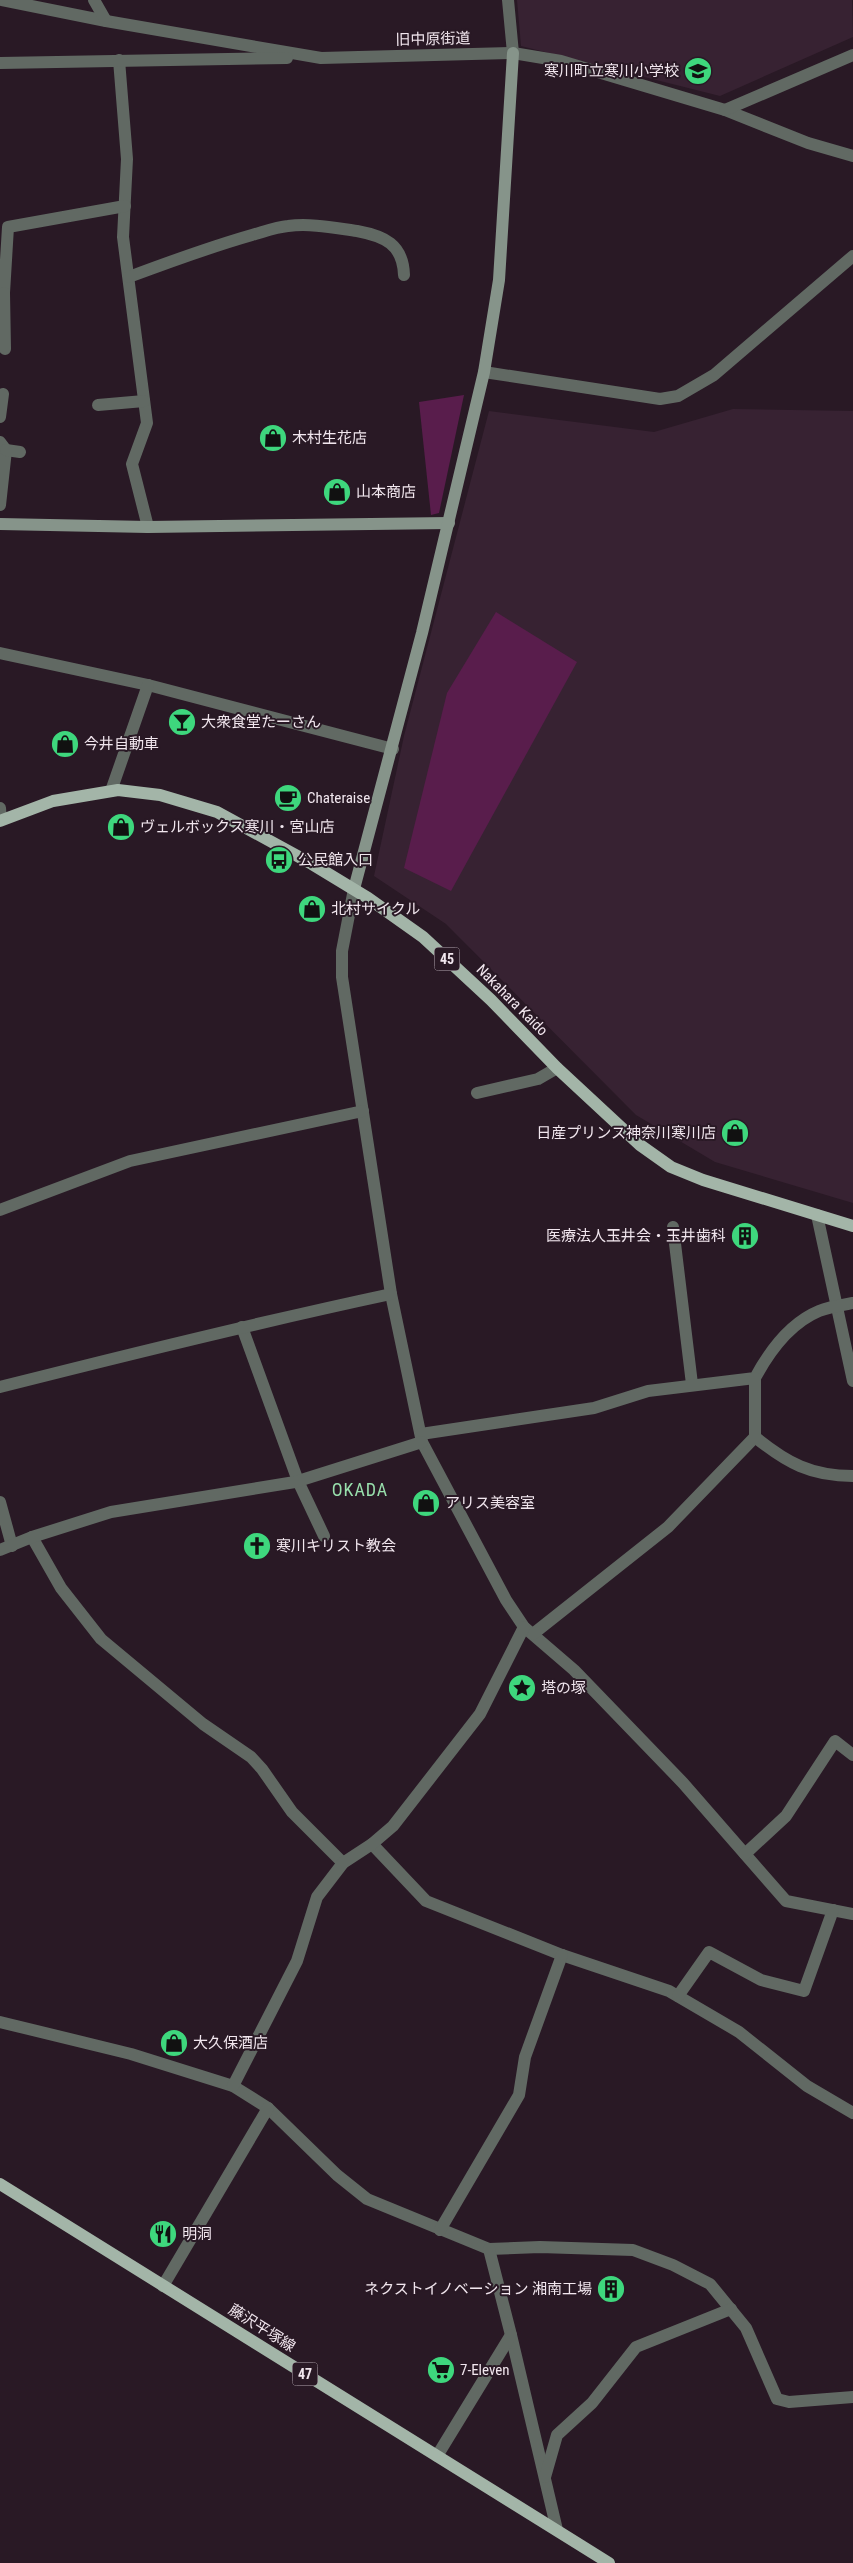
<svg xmlns="http://www.w3.org/2000/svg" width="853" height="2563" font-family="'Roboto Condensed','Noto Sans JP',sans-serif">
	<rect width="100%" height="100%" fill="#291925"/>
	<!-- built -->
	<g fill="#372232">
		<polygon points="517,0 852,0 853,37 720,96 521,46"/>
		<polygon points="733,409 853,411 853,1203 715,1162 636,1115 446,924 374,876 404,736 489,411 654,432"/>
	</g>
	<!-- green -->
	<g fill="#591d4c">
		<polygon points="464,395 439,513 431,515 419,402"/>
		<polygon points="496,612 577,662 451,891 404,868 447,693"/>
	</g>
	<g fill="none" stroke-linecap="round" stroke-linejoin="round">
		<!-- street -->
		<g stroke="#616963" stroke-width="12">
			<polyline points="2,0 106,21 321,58 513,53 561,61 725,110 808,143 853,156"/>
			<polyline points="94,0 106,21"/>
			<polyline points="508,0 513,53"/>
			<polyline points="119,60 127,159 123,237 147,423 132,464 148,527"/>
			<polyline points="0,63 287,58"/>
			<polyline points="725,110 853,55"/>
			<path d="M129,277C169,262 210,247 252,235C263,232 276,227 288,226C311,223 335,228 357,231C384,236 403,244 404,275"/>
			<polyline points="0,293 4,293 8,227 125,206"/>
			<polyline points="4,293 5,349"/>
			<polyline points="484,372 660,399 678,396 714,375 853,256"/>
			<polyline points="98,405 144,401"/>
			<polyline points="0,417 3,394"/>
			<polyline points="0,442 6,450 0,505"/>
			<polyline points="6,450 20,452"/>
			<polyline points="0,653 148,685 393,749"/>
			<polyline points="111,791 148,685"/>
			<polyline points="0,808 1,820"/>
			<polyline points="354,889 342,951 342,977 391,1294 422,1442 506,1600 524,1627 574,1670 683,1783 786,1901 853,1914"/>
			<polyline points="477,1093 538,1079 557,1068"/>
			<polyline points="0,1210 130,1161 363,1111"/>
			<polyline points="817,1215 853,1381"/>
			<polyline points="673,1227 692,1384"/>
			<polyline points="242,1327 298,1481 324,1536"/>
			<path d="M0,1387C130,1354 260,1322 391,1294"/>
			<path d="M421,1434L594,1408L648,1391L755,1378C769,1352 790,1323 819,1311C829,1307 842,1305 853,1303"/>
			<path d="M755,1437C787,1463 811,1476 853,1476"/>
			<polyline points="0,1502 12,1546"/>
			<polyline points="32,1537 61,1588 101,1639 203,1724 251,1757 262,1769 292,1812 343,1863"/>
			<polyline points="0,1550 32,1537 111,1512 295,1482 422,1442"/>
			<polyline points="533,1634 668,1527 755,1437 755,1378"/>
			<polyline points="372,1844 426,1901 562,1955 669,1991 739,2032 807,2086 853,2113"/>
			<polyline points="745,1854 786,1816 835,1741 853,1755"/>
			<polyline points="678,1996 709,1952 761,1980 804,1991 833,1910"/>
			<polyline points="0,2022 131,2054 233,2086 268,2108 337,2175 367,2199 489,2249 540,2247 633,2250 673,2265 710,2284 746,2328 777,2399 789,2402 853,2397"/>
			<polyline points="233,2086 297,1961 317,1897 343,1863 372,1844 393,1826 480,1714 524,1627"/>
			<polyline points="440,2230 519,2095 525,2057 562,1955"/>
			<polyline points="489,2249 511,2335 557,2530"/>
			<polyline points="163,2286 268,2108"/>
			<polyline points="437,2456 511,2335"/>
			<polyline points="545,2477 557,2435 592,2403 636,2347 731,2309"/>
		</g>
		<!-- secondary -->
		<g stroke="#86948a" stroke-width="12">
			<polyline points="0,524 148,527 449,523"/>
			<polyline points="354,889 422,633 484,372 499,280 513,53"/>
		</g>
		<!-- primary -->
		<g stroke="#a3b5a8" stroke-width="12">
			<polyline points="0,821 53,801 118,790 160,795 217,812 312,864 368,898 423,937 491,1000 557,1068 640,1145 671,1167 703,1180 853,1226"/>
			<polyline points="0,2184 609,2563"/>
		</g>
	</g>
	<!-- icons -->
	<defs>
		<symbol id="school-disc" viewBox="-11 -11 22 22"><circle r="9.5" fill="#3ed77d" stroke="#291925"/><path d="M0-5L7-2L0 1L-7-2ZM-4 1L0 2.5L4 1V4Q0 6-4 4Z" fill="#111"/></symbol>
		<symbol id="shop-disc" viewBox="-11 -11 22 22"><circle r="9.5" fill="#3ed77d" stroke="#291925"/><path d="M-5-2.5h2.3a2.7 3.5 0 0 1 5.4 0H5L5.5 6h-11ZM-1.5-2.5h3a1.5 2.3 0 0 0-3 0Z" fill="#111"/></symbol>
		<symbol id="bar-disc" viewBox="-11 -11 22 22"><circle r="9.5" fill="#3ed77d" stroke="#291925"/><path d="M-6-5H6L.8 .8V4.5H3.5V6h-7V4.5H-.8V.8Z" fill="#111"/></symbol>
		<symbol id="cafe-disc" viewBox="-11 -11 22 22"><circle r="9.5" fill="#3ed77d" stroke="#291925"/><path d="M-5.5-4.5H6V0H3Q3 3.5 0 3.5H-2.5Q-5.5 3.5-5.5 0ZM3-3.2v2h1.7v-2ZM-6 4.5H4V6H-6Z" fill="#111"/></symbol>
		<symbol id="bus-disc" viewBox="-11 -11 22 22"><circle r="9.5" fill="#3ed77d" stroke="#291925"/><path d="M-5-6H5V4H4V6H2V4H-2V6H-4V4H-5ZM-3.5-4V0h7V-4ZM-3.5 1.2v1.5H-2V1.2ZM2 1.2v1.5H3.5V1.2Z" fill="#111"/></symbol>
		<symbol id="building-disc" viewBox="-11 -11 22 22"><circle r="9.5" fill="#3ed77d" stroke="#291925"/><path d="M-4-6H4V6H1V3H-1V6H-4ZM-2.5-4.3h1.7v1.8h-1.7ZM.8-4.3h1.7v1.8H.8ZM-2.5-1h1.7V.8h-1.7ZM.8-1h1.7V.8H.8Z" fill="#111"/></symbol>
		<symbol id="church-disc" viewBox="-11 -11 22 22"><circle r="9.5" fill="#3ed77d" stroke="#291925"/><path d="M-1.2-6h2.4v3.5h3.3v2.4h-3.3V6h-2.4V-.1h-3.3v-2.4h3.3Z" fill="#111"/></symbol>
		<symbol id="sight-disc" viewBox="-11 -11 22 22"><circle r="9.5" fill="#3ed77d" stroke="#291925"/><path d="M0-6L1.8-2.2L6-1.7L2.9 1.2L3.7 5.4L0 3.3L-3.7 5.4L-2.9 1.2L-6-1.7L-1.8-2.2Z" fill="#111"/></symbol>
		<symbol id="restaurant-disc" viewBox="-11 -11 22 22"><circle r="9.5" fill="#3ed77d" stroke="#291925"/><path d="M-5-6h1v4h1v-4h1v4h1v-4h1v5L-1.5 .5V6h-2V.5L-5-1ZM5-6V6H3V1.5H1.5Q1.5-4 5-6Z" fill="#111"/></symbol>
		<symbol id="supermarket-disc" viewBox="-11 -11 22 22"><circle r="9.5" fill="#3ed77d" stroke="#291925"/><path d="M-6-5.5h2.5l.6 2H6L4.5 2H-2.5L-4.4-4H-6ZM-1.5 3.2a1.3 1.3 0 1 0 .1 0ZM3 3.2a1.3 1.3 0 1 0 .1 0Z" fill="#111"/></symbol>
	</defs>
	<g fill-rule="evenodd">
		<use href="#school-disc" x="682" y="55" width="32" height="32"/>
		<use href="#shop-disc" x="257" y="422" width="32" height="32"/>
		<use href="#shop-disc" x="321" y="476" width="32" height="32"/>
		<use href="#bar-disc" x="166" y="706" width="32" height="32"/>
		<use href="#shop-disc" x="49" y="728" width="32" height="32"/>
		<use href="#cafe-disc" x="272" y="782" width="32" height="32"/>
		<use href="#shop-disc" x="105" y="811" width="32" height="32"/>
		<use href="#bus-disc" x="263" y="844" width="32" height="32"/>
		<use href="#shop-disc" x="296" y="893" width="32" height="32"/>
		<use href="#shop-disc" x="719" y="1117" width="32" height="32"/>
		<use href="#building-disc" x="729" y="1220" width="32" height="32"/>
		<use href="#shop-disc" x="410" y="1487" width="32" height="32"/>
		<use href="#church-disc" x="241" y="1530" width="32" height="32"/>
		<use href="#sight-disc" x="506" y="1672" width="32" height="32"/>
		<use href="#shop-disc" x="158" y="2027" width="32" height="32"/>
		<use href="#restaurant-disc" x="147" y="2218" width="32" height="32"/>
		<use href="#building-disc" x="595" y="2273" width="32" height="32"/>
		<use href="#supermarket-disc" x="425" y="2354" width="32" height="32"/>
	</g>
	<g text-anchor="middle" dominant-baseline="central" stroke-width="4" stroke-linejoin="round" paint-order="stroke">
		<!-- shield labels -->
		<g fill="#291925" stroke="#b5a8b2" stroke-width="1">
			<rect x="434.5" y="947.5" width="25" height="23" rx="4"/>
			<rect x="292.5" y="2362.5" width="25" height="23" rx="4"/>
		</g>
		<g font-size="14" font-weight="bold" fill="#f1e6ee">
			<text x="447" y="959">45</text>
			<text x="305" y="2374">47</text>
		</g>
		<!-- street labels -->
		<g font-size="15" fill="#f1e6ee" stroke="#291925">
			<text transform="translate(433 39) rotate(-1)">旧中原街道</text>
			<text transform="translate(512 1000) rotate(45)">Nakahara Kaido</text>
			<text transform="translate(262 2328) rotate(32)">藤沢平塚線</text>
		</g>
		<!-- poi labels -->
		<g font-size="15" fill="#f1e6ee" stroke="#291925" text-anchor="start">
			<text x="679" y="71" text-anchor="end">寒川町立寒川小学校</text>
			<text x="292" y="438">木村生花店</text>
			<text x="356" y="492">山本商店</text>
			<text x="201" y="722">大衆食堂たーさん</text>
			<text x="84" y="744">今井自動車</text>
			<text x="307" y="798">Chateraise</text>
			<text x="140" y="827">ヴェルボックス寒川・宮山店</text>
			<text x="298" y="860">公民館入口</text>
			<text x="331" y="909">北村サイクル</text>
			<text x="716" y="1133" text-anchor="end">日産プリンス神奈川寒川店</text>
			<text x="726" y="1236" text-anchor="end">医療法人玉井会・玉井歯科</text>
			<text x="445" y="1503">アリス美容室</text>
			<text x="276" y="1546">寒川キリスト教会</text>
			<text x="541" y="1688">塔の塚</text>
			<text x="193" y="2043">大久保酒店</text>
			<text x="182" y="2234">明洞</text>
			<text x="592" y="2289" text-anchor="end">ネクストイノベーション 湘南工場</text>
			<text x="460" y="2370">7-Eleven</text>
		</g>
		<!-- quarter labels -->
		<g font-size="18" letter-spacing="1" fill="#98dfac" stroke="#291925">
			<text x="360" y="1489">OKADA</text>
		</g>
	</g>
</svg>
